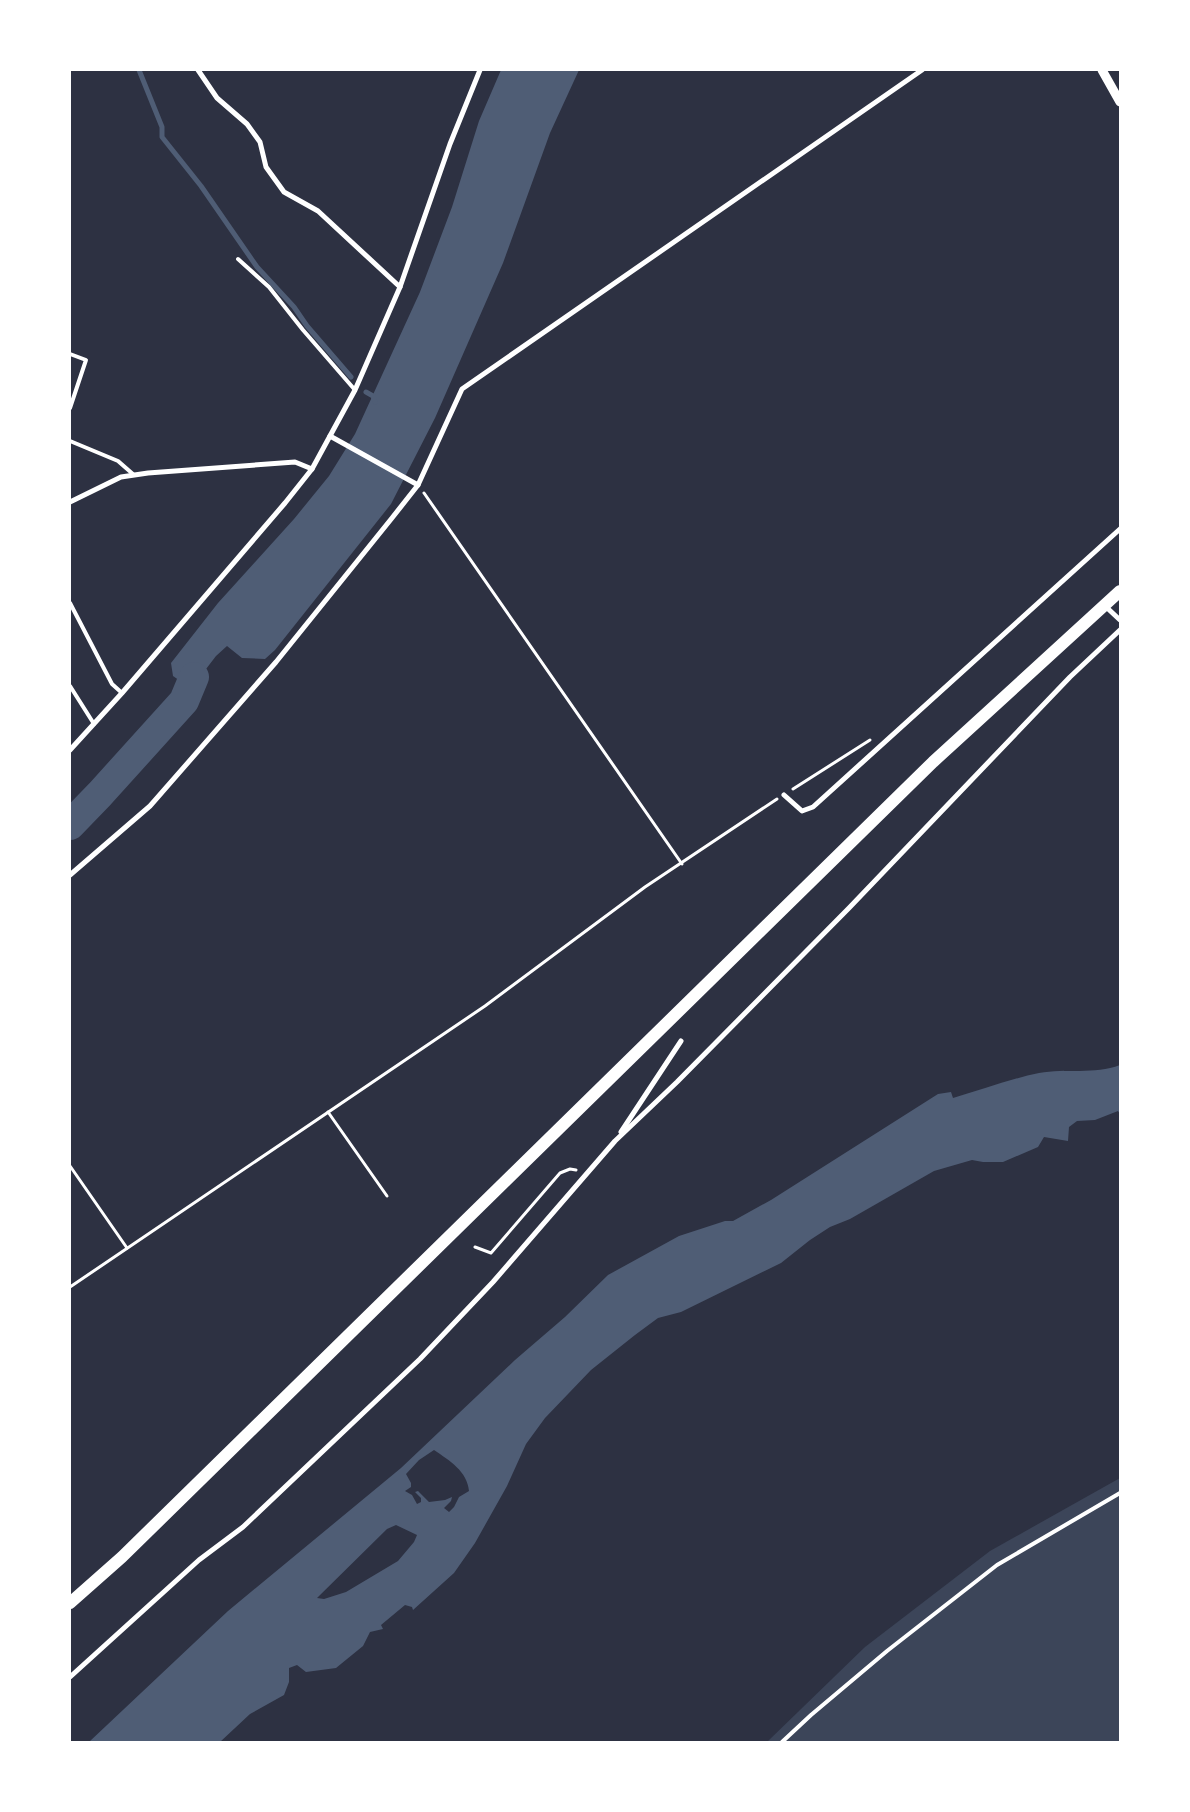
<svg xmlns="http://www.w3.org/2000/svg" width="1190" height="1812" font-family="'Fira Sans',sans-serif">
	<rect width="100%" height="100%" fill="#2d3142"/>
	<!-- green -->
	<polygon fill="#3c4559" points="1120,1478 1120,1742 767,1742 865,1647 990,1551"/>
	<!-- water -->
	<g fill="#4f5d75" fill-rule="evenodd">
		<polygon points="501,70 579,70 550,133 503,263 435,418 391,504 275,650 265,659 242,658 227,646 216,656 193,686 187,702 173,714 183,683 173,676 171,663 218,603 294,519 329,476 355,434 420,292 452,207 479,121"/>
		<path d="M1120,1065V1114L1118,1111L1095,1120L1077,1121L1069,1127L1068,1141L1044,1137L1038,1147L1003,1162H983L972,1160L934,1171L850,1219L830,1227L810,1240L781,1263L681,1312L658,1318L635,1335L591,1370L545,1418L526,1444L507,1486L475,1543L454,1573L413,1610L412,1607L405,1605L381,1625L383,1629L370,1632L363,1646L336,1668L306,1672L297,1665L289,1668V1682L284,1695L250,1714L220,1742H89L228,1611L401,1468L515,1360L565,1317L608,1275L679,1236L725,1221H733L771,1200L938,1094L951,1092L953,1098C981,1090 1010,1079 1039,1073C1066,1068 1094,1075 1120,1065ZM434,1450C450,1461 467,1471 469,1491L459,1497L454,1507L449,1512L444,1508L451,1501L452,1497L445,1500L429,1502L418,1491L415,1492L421,1498V1502L417,1504L412,1495L405,1491L411,1487V1483L406,1474L419,1460ZM396,1525L417,1535L414,1542L398,1561L346,1592L324,1599L317,1598L387,1529Z"/>
	</g>
	<g fill="none" stroke-linecap="round" stroke-linejoin="round">
		<!-- stream -->
		<g stroke="#4f5d75" stroke-width="5">
			<polyline points="139,70 162,127 162,137 201,186 257,267 294,307 307,326 351,377"/>
			<polyline points="366,392 373,396 375,402"/>
		</g>
		<!-- river -->
		<polyline stroke="#4f5d75" stroke-width="30" points="70,825 100,794 184,701 194,677"/>
		<!-- path -->
		<g stroke="#fff" stroke-width="3">
			<polyline points="424,493 682,864"/>
			<polyline points="793,789 870,740"/>
			<polyline points="328,1112 387,1196"/>
			<polyline points="70,1166 127,1248"/>
			<polyline points="475,1247 491,1253 560,1173 570,1169 576,1170"/>
			<polyline points="70,1287 485,1006 645,887 777,799"/>
		</g>
		<!-- service -->
		<g stroke="#fff" stroke-width="4">
			<polyline points="238,259 269,287 303,330 355,390"/>
			<polyline points="70,354 86,360 70,408"/>
			<polyline points="70,441 118,461 134,475"/>
			<polyline points="70,603 112,684 122,693"/>
			<polyline points="70,686 94,724"/>
			<polyline points="782,1742 811,1715 887,1651 997,1565 1120,1493"/>
		</g>
		<!-- minor -->
		<g stroke="#fff" stroke-width="5">
			<polyline points="198,70 217,98 247,124 260,142 266,167 284,192 318,211 400,287"/>
			<polyline points="330,436 418,485"/>
			<polyline points="70,502 121,477 148,473 295,462 312,469"/>
			<polyline points="1104,605 1120,620"/>
			<polyline points="70,750 122,693 285,503 312,469 355,390 400,287 450,144 480,70"/>
			<polyline points="784,795 802,811 813,807 1120,529"/>
			<polyline points="70,875 150,806 276,662 392,518 418,485 462,389 922,70"/>
			<polyline points="621,1132 681,1041"/>
			<polyline points="70,1677 199,1560 243,1527 420,1359 493,1282 615,1141 677,1082 849,908 1070,677 1120,630"/>
		</g>
		<!-- tertiary -->
		<polyline stroke="#fff" stroke-width="9" points="1102,70 1120,102"/>
		<!-- trunk -->
		<polyline stroke="#fff" stroke-width="12" points="70,1603 122,1557 933,762 1120,591"/>
	</g>
	<!-- border -->
	<rect width="1190" height="1812" fill="none" stroke="#ffffff" stroke-width="142"/>
</svg>
